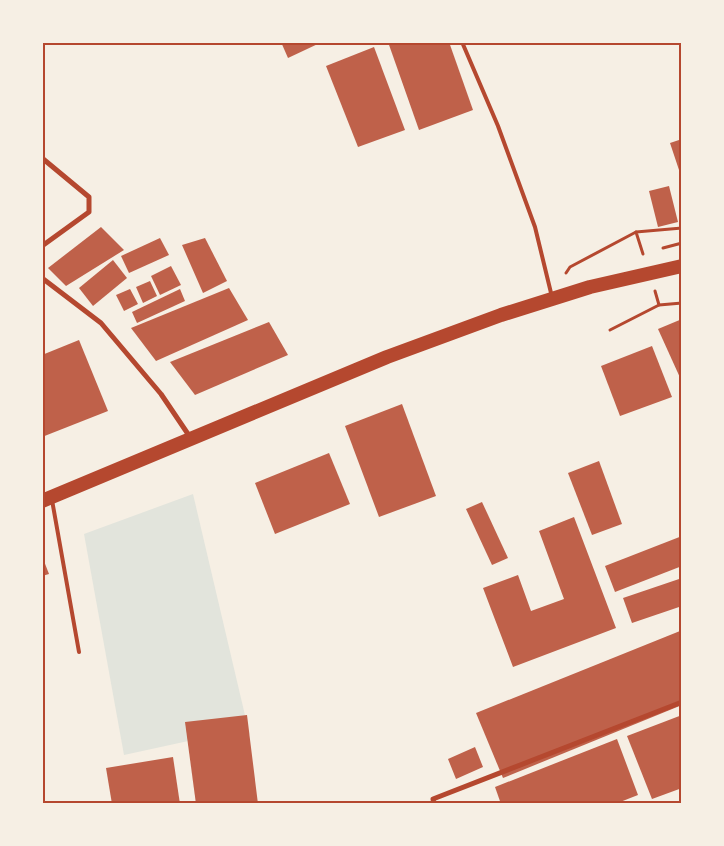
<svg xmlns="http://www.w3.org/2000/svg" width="724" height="846" font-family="'Varela Round',sans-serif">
	<rect width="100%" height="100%" fill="#f6efe4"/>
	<!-- green -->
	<polygon fill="#e2e4dc" points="193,494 248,728 124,755 84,534"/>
	<!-- building -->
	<g fill="#bf614a">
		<polygon points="281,42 322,42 288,58"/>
		<polygon points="388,42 449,42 473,110 419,130"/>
		<polygon points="374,47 405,130 358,147 326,66"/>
		<polygon points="682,139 682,176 681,176 670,143"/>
		<polygon points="669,186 678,222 658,227 649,191"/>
		<polygon points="101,227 124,250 66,286 48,268"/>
		<polygon points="160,238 169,255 129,273 121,256"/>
		<polygon points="205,238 227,281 203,293 182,245"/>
		<polygon points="113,260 127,278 93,306 79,288"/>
		<polygon points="171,266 181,285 160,295 151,276"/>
		<polygon points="150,281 157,296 143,303 136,287"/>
		<polygon points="229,288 248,320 156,361 131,328"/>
		<polygon points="130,289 138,304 124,311 116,295"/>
		<polygon points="180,289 185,301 137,323 132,312"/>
		<polygon points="682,319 682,382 658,329"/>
		<polygon points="269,322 288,355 195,395 170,362"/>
		<polygon points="79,340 108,411 42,437 42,355"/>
		<polygon points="652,346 672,397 620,416 601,366"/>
		<polygon points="402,404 436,496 379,517 345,426"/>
		<polygon points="329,453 350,504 275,534 255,483"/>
		<polygon points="599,461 622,524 592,535 568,473"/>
		<polygon points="482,502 508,558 492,565 466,509"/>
		<polygon points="574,517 616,628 513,667 483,588 518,575 531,611 564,599 539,531"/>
		<polygon points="682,536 682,566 615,592 605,566"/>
		<polygon points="42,556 49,574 42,576"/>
		<polygon points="682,578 682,606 632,623 623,598"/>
		<polygon points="680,631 682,635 682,705 503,778 476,713"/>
		<polygon points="247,715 258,804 196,804 185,722"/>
		<polygon points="682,715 682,788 652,799 627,736"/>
		<polygon points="617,739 638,795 615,804 501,804 495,787"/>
		<polygon points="475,747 483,767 456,779 448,759"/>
		<polygon points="173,757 180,804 112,804 106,768"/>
	</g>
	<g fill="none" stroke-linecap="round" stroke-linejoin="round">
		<!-- path -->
		<g stroke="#b5482f" stroke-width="3">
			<polyline points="663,248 682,243"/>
			<polyline points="643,254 636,232 682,228"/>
			<polyline points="566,273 570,267 636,232"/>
			<polyline points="659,305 682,303"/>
			<polyline points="610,330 659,305 655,291"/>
		</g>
		<!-- service -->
		<g stroke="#b5482f" stroke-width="4">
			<polyline points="462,42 498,126 535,227 552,297"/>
			<polyline points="52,500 79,652"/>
		</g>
		<!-- minor -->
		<g stroke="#b5482f" stroke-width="5">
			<polyline points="42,158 89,197 89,212 42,246"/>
			<polyline points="42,278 101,323 161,394 190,437"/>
			<polyline points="434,804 433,799 682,702"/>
		</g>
		<!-- trunk -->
		<polyline stroke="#b5482f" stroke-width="14" points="42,501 387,357 501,315 590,287 682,266"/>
	</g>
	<!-- border -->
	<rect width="724" height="846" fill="none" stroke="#f6efe4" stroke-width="88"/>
	<rect x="44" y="44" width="636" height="758" fill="none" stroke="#b5482f" stroke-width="2"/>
</svg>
